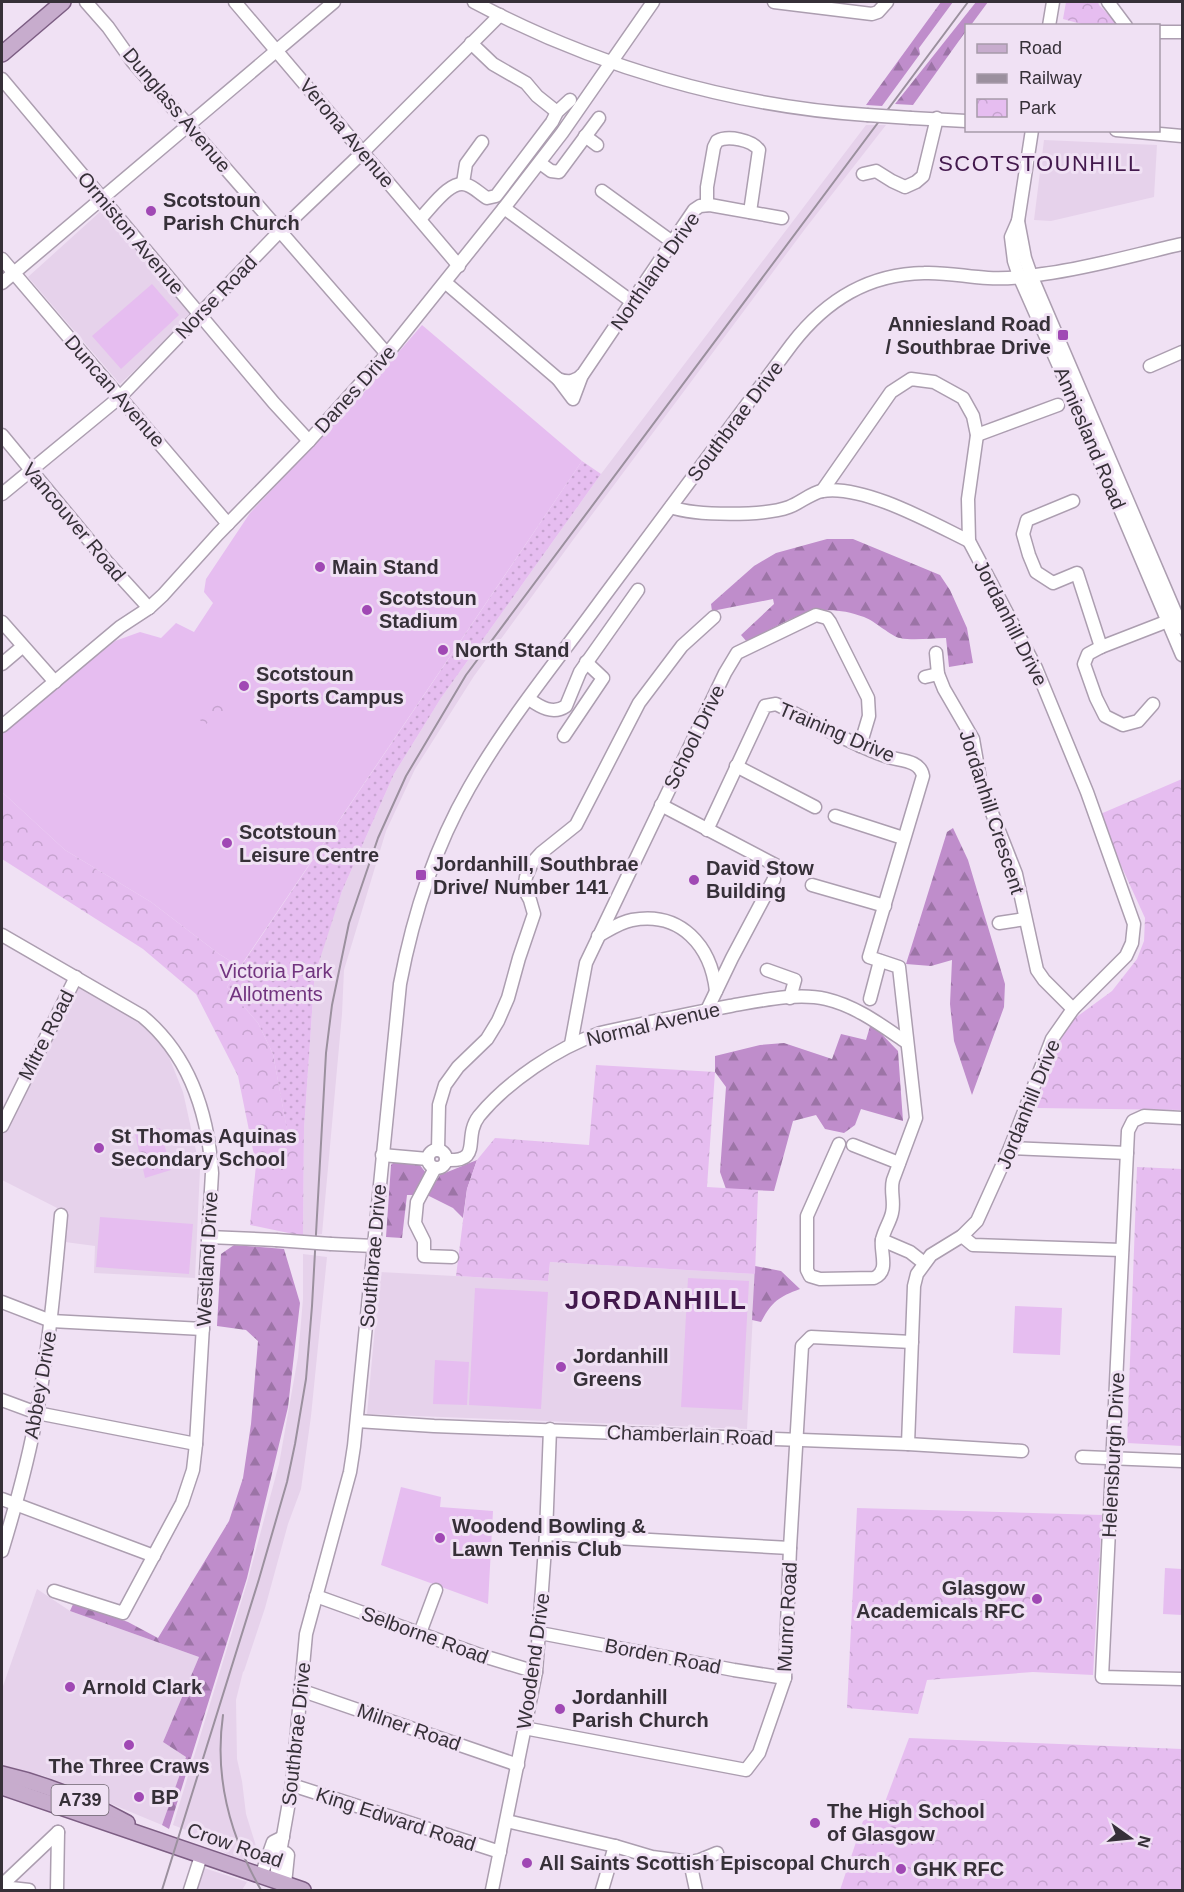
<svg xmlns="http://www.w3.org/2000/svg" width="1184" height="1892" font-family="Helvetica,sans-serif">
	<defs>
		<pattern id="forest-firs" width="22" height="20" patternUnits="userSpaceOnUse" patternTransform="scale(1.5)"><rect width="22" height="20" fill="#bf8dcb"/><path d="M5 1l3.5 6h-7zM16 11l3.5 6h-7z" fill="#9c74a6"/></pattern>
		<pattern id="park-crowns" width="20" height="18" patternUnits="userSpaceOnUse" patternTransform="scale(1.5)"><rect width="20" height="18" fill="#e6bdf0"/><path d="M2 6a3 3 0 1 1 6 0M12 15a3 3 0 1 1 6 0" fill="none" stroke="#c6a3cf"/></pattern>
		<pattern id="garden-dots" width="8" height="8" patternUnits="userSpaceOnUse" patternTransform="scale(1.5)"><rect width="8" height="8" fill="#e6bdf0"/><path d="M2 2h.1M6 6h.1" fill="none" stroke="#c6a3cf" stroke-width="1.8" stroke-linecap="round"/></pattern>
	</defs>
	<rect width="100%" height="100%" fill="#f0e1f4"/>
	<!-- built -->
	<g fill="#e6d2eb">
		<polygon points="866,125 886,125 805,229 573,540 474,676 415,769 386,831 344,970 342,1014 322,1234 303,1236 304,1129 314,983 324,942 342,891 394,774 441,698 601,474"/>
		<polygon points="1044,140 1157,145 1154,197 1051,221 1034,220"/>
		<polygon points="101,211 194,315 120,384 28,277"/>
		<polygon points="74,984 132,1016 165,1047 183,1092 200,1169 195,1278 94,1273 95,1246 65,1242 67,1213 2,1180 2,1127"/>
		<polygon points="303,1254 327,1257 311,1416 301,1489 288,1524 265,1608 244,1671 243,1672 236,1700 237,1759 242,1781 246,1814 256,1846 253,1859 239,1861 186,1830 173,1825 247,1583 279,1464 298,1357 303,1299"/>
		<polygon points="550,1262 755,1274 747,1429 367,1414 380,1272 548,1281"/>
		<polygon points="37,1589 70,1611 199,1657 163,1742 186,1757 162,1825 44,1776 2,1765 2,1689"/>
		<polygon points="204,1868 247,1882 242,1890 196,1890"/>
	</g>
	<!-- grass -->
	<g fill="#e6bdf0">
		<polygon points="152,284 179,315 121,369 92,336"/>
		<polygon points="422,325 582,461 240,967 219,954 151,902 65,850 2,792 2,732 115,641 140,632 161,638 176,623 194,632 213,603 204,592 206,579 250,513 365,391"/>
		<polygon points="100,1217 193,1224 189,1274 96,1267"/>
		<polygon points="688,1278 749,1281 742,1410 681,1407"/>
		<polygon points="475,1288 548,1292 541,1409 469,1405"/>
		<polygon points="1015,1306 1062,1308 1060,1355 1013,1353"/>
		<polygon points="435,1360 469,1362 467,1405 433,1404"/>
		<polygon points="401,1487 441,1497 440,1507 493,1511 488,1604 381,1565"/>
		<polygon points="1165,1568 1182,1569 1182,1615 1163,1614"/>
	</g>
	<!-- forest -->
	<g fill="url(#forest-firs)">
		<polygon points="941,2 953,2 919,48 920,54 882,106 866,105"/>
		<polygon points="976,2 988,2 971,25 966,26 966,31 913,105 895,104"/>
		<path d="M827,539H853L940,575L950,590L967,628L973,663L949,667L946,638C931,638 914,641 900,638C892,637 875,621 864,617C815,599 789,620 747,642L741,635L774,604L773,599L712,611L711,604L754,566L776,553Z"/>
		<polygon points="953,828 968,860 1005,984 1004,1007 972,1095 954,1041 950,1004 952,960 931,966 906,964 947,832"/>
		<polygon points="871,1023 898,1051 903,1121 861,1109 855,1125 844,1133 825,1129 816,1115 793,1121 774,1191 726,1189 720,1172 726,1087 715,1072 715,1056 760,1045 784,1043 832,1059 841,1034 866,1040"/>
		<polygon points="477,1160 467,1189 463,1218 453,1208 427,1195 440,1175"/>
		<polygon points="395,1161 419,1164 426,1173 414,1195 407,1195 402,1238 386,1237 391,1165"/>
		<polygon points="234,1245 284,1249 300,1303 288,1407 247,1578 169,1829 162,1825 186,1757 163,1742 199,1657 70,1611 74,1602 128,1622 158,1638 229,1521 243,1478 251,1424 258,1341 246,1330 217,1326 221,1254"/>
		<path d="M755,1266L781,1271L800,1289C778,1297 772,1302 761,1322L752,1320Z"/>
	</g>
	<!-- park -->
	<g fill="url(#park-crowns)">
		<polygon points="1066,2 1098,2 1099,5 1116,22 1116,25 1085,25 1063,19"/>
		<polygon points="221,696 229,715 212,719 205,725 198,718 209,699"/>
		<polygon points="1182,779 1182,1110 1036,1108 1049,1062 1071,1021 1112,991 1137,959 1144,941 1145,918 1098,815"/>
		<polygon points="2,792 65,850 151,902 219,954 240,967 227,987 258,1023 273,1054 287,1129 304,1129 303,1236 250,1225 256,1165 238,1076 196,994 143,949 2,859"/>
		<polygon points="596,1065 715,1072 707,1187 758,1190 755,1274 550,1262 548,1281 456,1276 467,1189 477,1160 495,1138 589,1145"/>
		<polygon points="160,1128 171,1170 145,1178 135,1134"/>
		<polygon points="1137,1167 1182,1169 1182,1446 1127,1443"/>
		<polygon points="857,1508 1102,1515 1093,1675 1033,1672 927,1680 918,1714 847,1708"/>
		<polygon points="909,1738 1182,1749 1182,1890 840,1890 863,1821 882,1810"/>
	</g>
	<!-- garden -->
	<polygon fill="url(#garden-dots)" points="582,461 601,474 441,698 394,774 342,891 318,965 314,983 304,1129 287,1130 273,1054 258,1023 227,987"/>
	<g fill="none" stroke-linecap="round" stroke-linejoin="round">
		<defs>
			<g id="minor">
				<polyline points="86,2 108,27 132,61 387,354"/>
				<polyline points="235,2 459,266"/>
				<path d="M474,2C594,66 731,106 867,115"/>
				<polyline points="774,2 872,14 878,12 887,2"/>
				<polyline points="1108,2 1126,26"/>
				<polyline points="1049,26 1053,2"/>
				<polyline points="1158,32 1182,32"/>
				<polyline points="471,43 493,64 526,83 537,96 557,112"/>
				<polyline points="2,79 274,403 309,441"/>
				<polyline points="911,118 966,121"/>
				<polyline points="1032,130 1018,221 1011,237 1014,261 1019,276 1073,398 1182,655"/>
				<polyline points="1116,130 1182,136"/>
				<polyline points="585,136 597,145"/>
				<polyline points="540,163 551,171 559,172 599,118"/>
				<polyline points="863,174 876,171 892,181 905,187 916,182 923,176 937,118"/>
				<polyline points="463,183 466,164 482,142"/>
				<polyline points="602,191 671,241"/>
				<path d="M707,205V187L714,147L717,141C728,135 752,140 759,150L750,212"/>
				<polyline points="504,208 631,301"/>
				<path d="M420,219C431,208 451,178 467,185C474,187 480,194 487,198L496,196L552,122L557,112L570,100"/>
				<polyline points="1018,221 1025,258 1031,275 1182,628"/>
				<polyline points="2,259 228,524"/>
				<polyline points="2,283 334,2"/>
				<path d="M446,283L558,379C568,383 576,382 583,374L694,210L700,206L710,205L782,218"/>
				<polyline points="1150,366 1182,352"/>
				<polyline points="558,379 573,399 582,375"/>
				<polyline points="2,435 107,562 149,608"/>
				<polyline points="977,435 1058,405"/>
				<polyline points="822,491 891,392 911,379 934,382 963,398 973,416 977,435 968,499 969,541 1036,668 1087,792 1134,924 1132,943 1126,956 1073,1009 1052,1039 1010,1148 977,1221 962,1236 931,1255 917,1274 914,1286 908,1444"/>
				<polyline points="2,494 120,397 280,231 363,152 500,15"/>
				<polyline points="1073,501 1027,520 1023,534 1029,555 1036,572 1053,583 1077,573 1101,647"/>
				<path d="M671,507C695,516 765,516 789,507C800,503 811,493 822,491C863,484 932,523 969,541"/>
				<polyline points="2,622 55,682"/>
				<polyline points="936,653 938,674 944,689 973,739 981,785 1016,874 1037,970 1044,980 1073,1009"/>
				<polyline points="2,664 22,647"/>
				<polyline points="925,677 938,674"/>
				<path d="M529,699C540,707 553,715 566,706L580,672L638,590"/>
				<polyline points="1153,704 1138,721 1123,725 1105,716 1096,698 1084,664 1088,654 1101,647 1168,621"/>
				<polyline points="2,726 120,627 149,608 163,595 218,534 309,441 387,354 504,208 562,133 653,2"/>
				<polyline points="564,736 603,678 586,662"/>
				<polyline points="736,766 815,807"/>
				<polyline points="661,805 781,868"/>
				<polyline points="835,816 903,838"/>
				<path d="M707,830L765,706L776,704C812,722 847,742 885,756C898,761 920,759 923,776L869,957L899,967L916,1118L893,1180C890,1191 895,1202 892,1213C890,1222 884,1230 882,1240C880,1253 890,1271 874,1278L820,1279L810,1276L807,1270V1216L839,1144"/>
				<polyline points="812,885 885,906"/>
				<polyline points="999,923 1025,919"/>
				<path d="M2,935L142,1016C189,1055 208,1113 212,1173L196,1444L193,1470L182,1503L123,1613L54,1591"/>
				<path d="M598,936C609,930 620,922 632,920C681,911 711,946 716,991"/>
				<polyline points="767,970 795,980 790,998"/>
				<polyline points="870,999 880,961"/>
				<polyline points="707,1010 732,958 774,879"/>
				<polyline points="571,1044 586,963 725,673 737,653 816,615 827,618 830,622 868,698 869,716 860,746"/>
				<polyline points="1182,1118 1144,1116 1133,1121 1128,1131 1102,1677 1182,1679"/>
				<polyline points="2,1126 76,977"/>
				<polyline points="853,1145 899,1163"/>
				<polyline points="1010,1148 1127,1153"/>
				<polyline points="438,1150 439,1105 445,1085 458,1067 487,1039 498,1021 508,998 519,958 534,914 530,900 524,889 526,877 532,863 541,853 576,825 639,703 682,646 714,617"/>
				<circle cx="437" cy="1159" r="9"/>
				<polyline points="382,1155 428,1159"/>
				<path d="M446,1160C484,1162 462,1138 479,1116C508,1081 557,1048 600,1033C643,1024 686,1014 730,1006C759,1001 797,992 826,999C856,1006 881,1025 906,1042"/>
				<polyline points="435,1168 417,1202 415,1223 424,1241 424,1256 452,1257"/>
				<polyline points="962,1236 973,1245 1122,1250"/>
				<polyline points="208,1237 276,1240"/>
				<polyline points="882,1240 910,1252 924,1263"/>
				<polyline points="331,1244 374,1246"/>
				<polyline points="2,1302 51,1321 203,1329"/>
				<polyline points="2,1400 37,1413 196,1444"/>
				<polyline points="357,1421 434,1426 908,1444 1022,1451"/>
				<polyline points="1082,1457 1182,1461"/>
				<polyline points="2,1499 154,1556"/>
				<polyline points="546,1534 790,1548"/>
				<path d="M2,1551C16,1505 29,1459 37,1412C49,1347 55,1281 61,1215"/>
				<polyline points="316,1596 480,1655 536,1672"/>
				<polyline points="420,1633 436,1590"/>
				<polyline points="540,1633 734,1670 785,1678"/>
				<polyline points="300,1690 518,1765"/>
				<polyline points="524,1728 746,1770 759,1753 785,1678 790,1548 802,1346 811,1337 912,1342"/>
				<polyline points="292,1785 500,1852"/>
				<polyline points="507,1821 615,1846 652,1857 690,1862 700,1860 717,1853"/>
				<polyline points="690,1862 696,1890"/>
				<polyline points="261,1876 273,1842 283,1837"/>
				<path d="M275,1881L292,1785L306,1634L350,1472L354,1446L400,984C413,915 434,849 469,788C507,721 557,661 602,599C666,514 729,429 792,344C826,300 868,274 924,273C946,272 967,277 988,278C1006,279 1026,277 1043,274C1090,268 1137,254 1182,244"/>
				<polyline points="285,1884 288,1855 286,1853"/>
				<polyline points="2,1885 58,1832"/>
				<polyline points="2,1887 29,1890"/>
				<polyline points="57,1890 58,1832"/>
				<polyline points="190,1890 201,1856"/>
				<polyline points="492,1890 536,1672 546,1534 550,1429"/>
				<polyline points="602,1890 615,1846"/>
			</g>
			<g id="major">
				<polyline points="2,54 63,2"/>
				<path d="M2,1774C46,1784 87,1801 127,1823"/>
				<polyline points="2,1787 303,1890"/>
			</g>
		</defs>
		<!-- minor casing -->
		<use href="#minor" stroke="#ac9eb0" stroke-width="15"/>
		<!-- major casing -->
		<use href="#major" stroke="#7c5d83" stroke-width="18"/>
		<!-- minor -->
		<use href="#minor" stroke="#fff" stroke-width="12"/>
		<!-- major -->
		<use href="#major" stroke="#c7accd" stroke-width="15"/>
		<!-- rail -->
		<g stroke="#9b909e" stroke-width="2">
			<path d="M223,1715C214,1778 230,1836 261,1890"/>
			<polyline points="162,1890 259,1579 287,1482 295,1444 306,1379 312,1306 326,1053 332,1005 349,923 378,838 406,776 466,675 968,2"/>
		</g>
		<defs>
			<g id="minor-bridge">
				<polyline points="867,115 911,118"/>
				<polyline points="276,1240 331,1244"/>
			</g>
		</defs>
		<!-- minor-bridge casing -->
		<use href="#minor-bridge" stroke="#ac9eb0" stroke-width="15" stroke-linecap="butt"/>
		<!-- minor-bridge -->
		<use href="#minor-bridge" stroke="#fff" stroke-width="12"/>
	</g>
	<!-- markers -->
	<g fill="#a048b4" stroke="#f0e1f4" stroke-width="2">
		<circle cx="151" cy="211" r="6"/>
		<rect x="1057" y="329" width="12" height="12" rx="3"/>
		<circle cx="320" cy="567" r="6"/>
		<circle cx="367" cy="610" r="6"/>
		<circle cx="443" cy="650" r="6"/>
		<circle cx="244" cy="686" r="6"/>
		<circle cx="227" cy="843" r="6"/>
		<rect x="415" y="869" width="12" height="12" rx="3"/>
		<circle cx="694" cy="880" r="6"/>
		<circle cx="99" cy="1148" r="6"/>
		<circle cx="561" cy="1367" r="6"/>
		<circle cx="440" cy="1538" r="6"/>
		<circle cx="1037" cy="1599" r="6"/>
		<circle cx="70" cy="1687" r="6"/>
		<circle cx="560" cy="1709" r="6"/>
		<circle cx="129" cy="1745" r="6"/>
		<circle cx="139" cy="1797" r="6"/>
		<circle cx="815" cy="1823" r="6"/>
		<circle cx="527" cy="1863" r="6"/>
		<circle cx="901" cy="1869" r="6"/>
	</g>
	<g text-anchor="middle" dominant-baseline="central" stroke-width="6" stroke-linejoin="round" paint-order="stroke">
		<!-- shield labels -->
		<rect fill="#f0e1f4" stroke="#6e6570" stroke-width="1.5" x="51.5" y="1785" width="57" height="30" rx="4.5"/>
		<g font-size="18" font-weight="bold" fill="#363038">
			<text x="80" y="1800">A739</text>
		</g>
		<!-- street labels -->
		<g font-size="20" fill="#363038" stroke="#f0e1f4">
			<text transform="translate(177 110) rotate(50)">Dunglass Avenue</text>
			<text transform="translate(347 133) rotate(50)">Verona Avenue</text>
			<text transform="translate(131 233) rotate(50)">Ormiston Avenue</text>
			<text transform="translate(655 271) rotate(-55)">Northland Drive</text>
			<text transform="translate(216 297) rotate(-46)">Norse Road</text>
			<text transform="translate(355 389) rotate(-48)">Danes Drive</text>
			<text transform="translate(115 391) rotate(49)">Duncan Avenue</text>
			<text transform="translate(735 421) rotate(-53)">Southbrae Drive</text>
			<text transform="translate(1090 438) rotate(67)">Anniesland Road</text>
			<text transform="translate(74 522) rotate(50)">Vancouver Road</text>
			<text transform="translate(1011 623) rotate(63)">Jordanhill Drive</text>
			<text transform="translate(837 732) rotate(23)">Training Drive</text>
			<text transform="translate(694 737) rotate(-64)">School Drive</text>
			<text transform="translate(992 812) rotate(72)">Jordanhill Crescent</text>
			<text transform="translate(653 1024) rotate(-13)">Normal Avenue</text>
			<text transform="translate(46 1035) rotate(-63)">Mitre Road</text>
			<text transform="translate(1028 1104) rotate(-68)">Jordanhill Drive</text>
			<text transform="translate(373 1256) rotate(-85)">Southbrae Drive</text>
			<text transform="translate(207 1259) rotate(-87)">Westland Drive</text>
			<text transform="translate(40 1385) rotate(-80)">Abbey Drive</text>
			<text transform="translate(690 1435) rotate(2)">Chamberlain Road</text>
			<text transform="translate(1113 1455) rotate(-87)">Helensburgh Drive</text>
			<text transform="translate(787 1617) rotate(-87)">Munro Road</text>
			<text transform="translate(425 1635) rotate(20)">Selborne Road</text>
			<text transform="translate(663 1656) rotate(11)">Borden Road</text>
			<text transform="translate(533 1661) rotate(-82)">Woodend Drive</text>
			<text transform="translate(409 1727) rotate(19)">Milner Road</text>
			<text transform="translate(296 1734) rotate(-84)">Southbrae Drive</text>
			<text transform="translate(396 1819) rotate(18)">King Edward Road</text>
			<text transform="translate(235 1845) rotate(19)">Crow Road</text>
		</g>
		<!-- poi labels -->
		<g font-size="20" font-weight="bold" fill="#363038" stroke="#f0e1f4" text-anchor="start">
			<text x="163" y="200">Scotstoun<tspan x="163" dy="23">Parish Church</tspan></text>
			<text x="1051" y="324" text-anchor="end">Anniesland Road<tspan x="1051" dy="23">/ Southbrae Drive</tspan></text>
			<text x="332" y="567">Main Stand</text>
			<text x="379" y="598">Scotstoun<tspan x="379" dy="23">Stadium</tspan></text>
			<text x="455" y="650">North Stand</text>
			<text x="256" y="674">Scotstoun<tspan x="256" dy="23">Sports Campus</tspan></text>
			<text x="239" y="832">Scotstoun<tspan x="239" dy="23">Leisure Centre</tspan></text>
			<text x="433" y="864">Jordanhill, Southbrae<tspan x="433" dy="23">Drive/ Number 141</tspan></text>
			<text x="706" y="868">David Stow<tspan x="706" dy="23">Building</tspan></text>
			<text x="111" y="1136">St Thomas Aquinas<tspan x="111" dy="23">Secondary School</tspan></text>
			<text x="573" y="1356">Jordanhill<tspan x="573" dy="23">Greens</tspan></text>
			<text x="452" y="1526">Woodend Bowling &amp;<tspan x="452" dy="23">Lawn Tennis Club</tspan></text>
			<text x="1025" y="1588" text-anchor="end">Glasgow<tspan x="1025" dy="23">Academicals RFC</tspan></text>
			<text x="82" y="1687">Arnold Clark</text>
			<text x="572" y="1697">Jordanhill<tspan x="572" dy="23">Parish Church</tspan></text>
			<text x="129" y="1766" text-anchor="middle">The Three Craws</text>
			<text x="151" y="1797">BP</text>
			<text x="827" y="1811">The High School<tspan x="827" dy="23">of Glasgow</tspan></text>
			<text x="539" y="1863">All Saints Scottish Episcopal Church</text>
			<text x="913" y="1869">GHK RFC</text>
		</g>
		<!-- park labels -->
		<g font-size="20" fill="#71347f" stroke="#f0e1f4">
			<text x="276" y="971">Victoria Park<tspan x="276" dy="23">Allotments</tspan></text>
		</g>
		<!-- quarter labels -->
		<g font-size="22" letter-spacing="1.5" fill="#43194d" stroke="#f0e1f4">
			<text x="1040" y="163">SCOTSTOUNHILL</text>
		</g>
		<!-- district labels -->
		<g font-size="26" font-weight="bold" letter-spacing="1.5" fill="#43194d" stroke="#f0e1f4">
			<text x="656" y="1300">JORDANHILL</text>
		</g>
	</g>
	<!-- border -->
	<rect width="1184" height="1892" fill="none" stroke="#363038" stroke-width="6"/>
	<!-- legend -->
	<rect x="965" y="24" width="195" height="108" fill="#f0e1f4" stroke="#a69aa9" stroke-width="1.5"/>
	<rect x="977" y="44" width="30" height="9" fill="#c7accd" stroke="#a69aa9" stroke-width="1.5"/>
	<text x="1019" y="54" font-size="18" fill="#363038">Road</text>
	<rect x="977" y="74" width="30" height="9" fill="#9b909e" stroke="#a69aa9" stroke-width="1.5"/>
	<text x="1019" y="84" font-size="18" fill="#363038">Railway</text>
	<rect x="977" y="99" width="30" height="18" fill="url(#park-crowns)" stroke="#a69aa9" stroke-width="1.5"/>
	<text x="1019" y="114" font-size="18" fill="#363038">Park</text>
	<!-- north arrow -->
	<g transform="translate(1130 1838) rotate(105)" stroke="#f0e1f4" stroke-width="4.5" paint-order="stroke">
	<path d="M0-4.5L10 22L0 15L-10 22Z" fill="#363038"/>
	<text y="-9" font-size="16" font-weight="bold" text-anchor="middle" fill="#363038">N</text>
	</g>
</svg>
